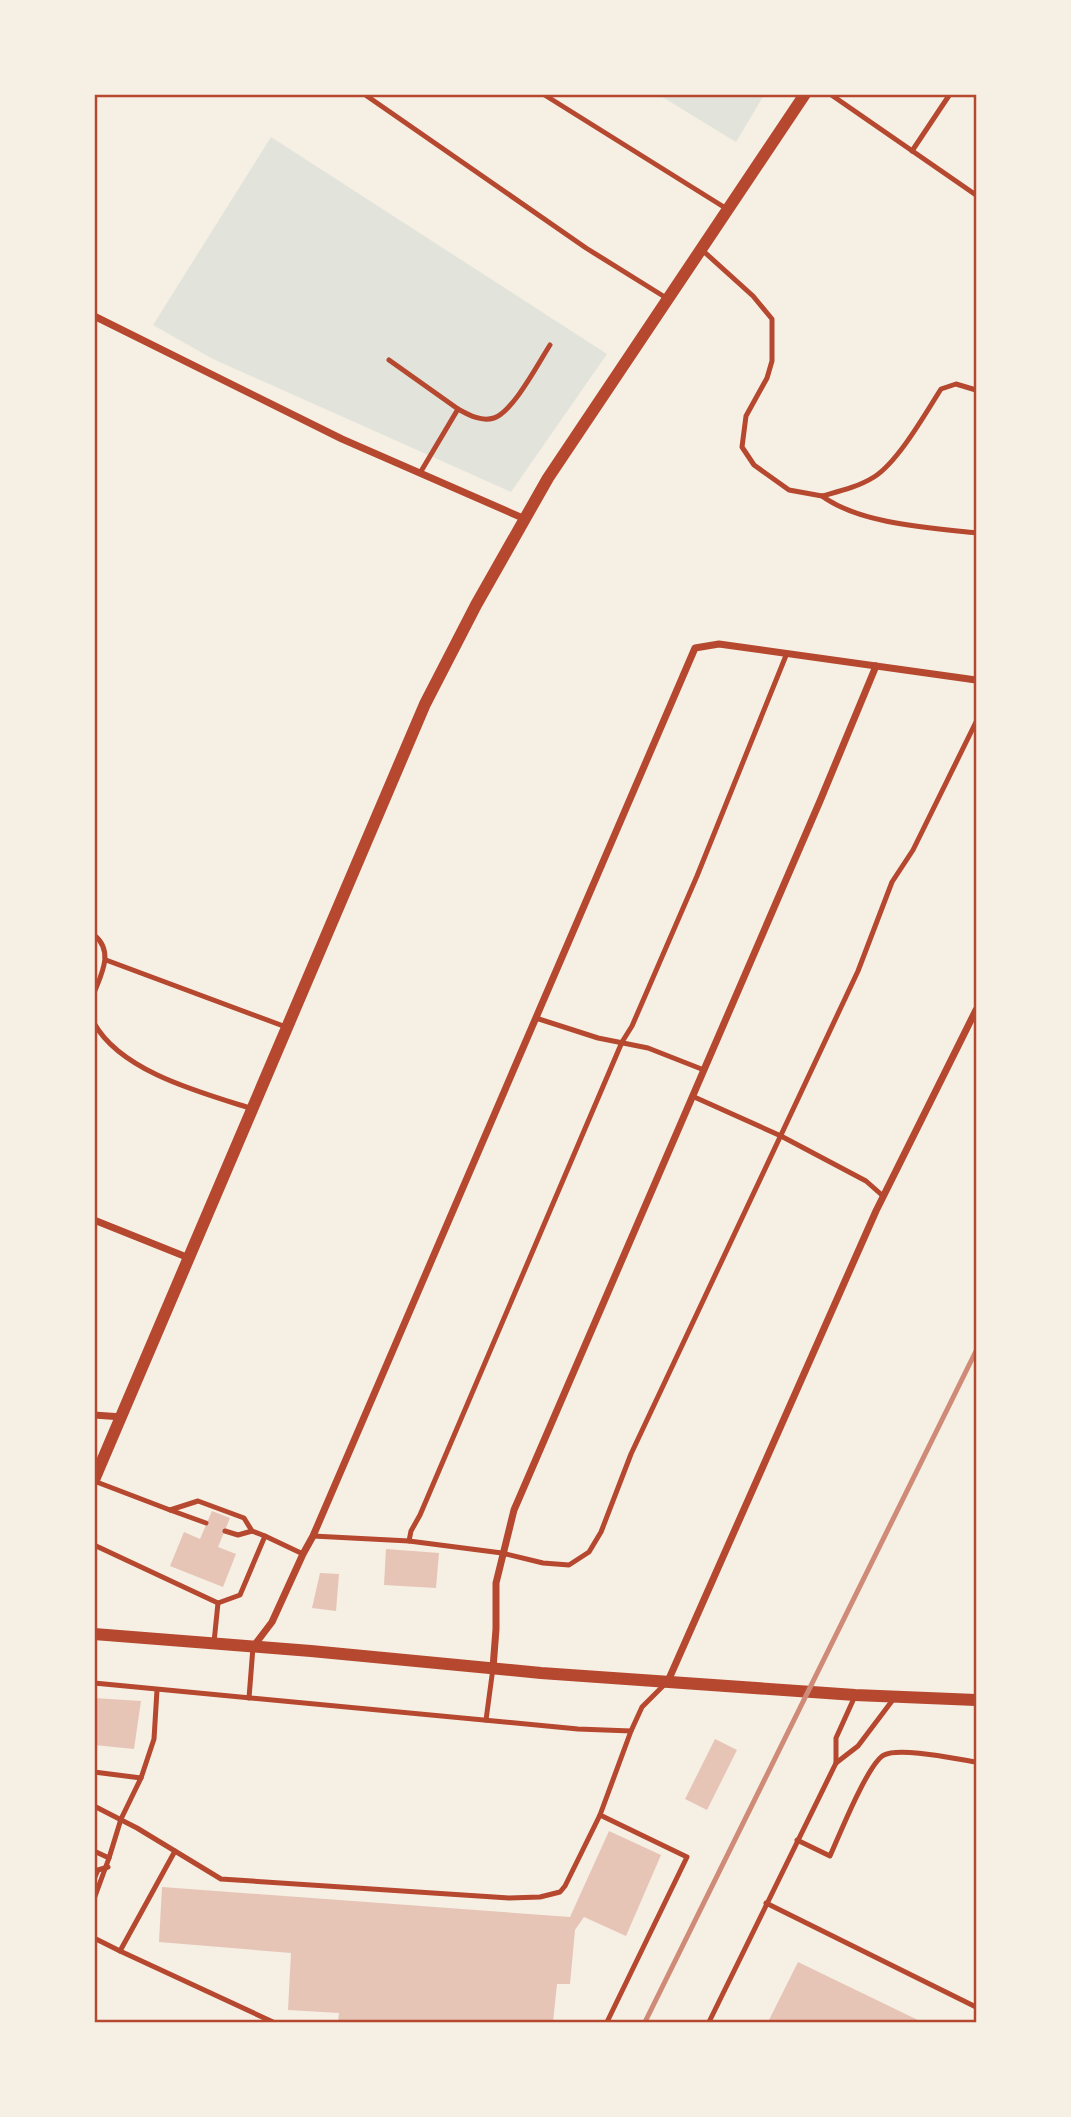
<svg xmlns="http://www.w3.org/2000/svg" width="1071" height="2117" font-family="Manrope,sans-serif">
	<rect width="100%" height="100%" fill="#f6efe4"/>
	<!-- green -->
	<g fill="#e2e4dc">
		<polygon points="659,95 764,94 764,95 736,142"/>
		<polygon points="271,137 607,354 511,492 213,359 153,325"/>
	</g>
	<!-- building -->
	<g fill="#e6c5b7">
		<polygon points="212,1511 230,1518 218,1547 236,1554 223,1587 170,1566 184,1532 200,1539"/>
		<polygon points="386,1549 439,1553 436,1588 384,1585"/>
		<polygon points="320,1573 339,1574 336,1611 312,1608"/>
		<polygon points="94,1698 141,1701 134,1749 94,1745"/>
		<polygon points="715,1739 737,1750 707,1810 685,1799"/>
		<polygon points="609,1831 661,1855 626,1936 584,1917 575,1930 570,1984 557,1984 553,2022 338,2022 339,2013 288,2010 291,1953 159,1942 162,1887 570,1917"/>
		<polygon points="798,1962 922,2022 768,2022"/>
	</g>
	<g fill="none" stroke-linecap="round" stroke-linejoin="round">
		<!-- service -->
		<g stroke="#b5482f" stroke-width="5">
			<polyline points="364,94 586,248 668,299"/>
			<polyline points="543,94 727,209"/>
			<polyline points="830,94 976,195"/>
			<polyline points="912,151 950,94"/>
			<polyline points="701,249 753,296 772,319 772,361 767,378 746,416 742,447 754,465 789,490 822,496"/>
			<polyline points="389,360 458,409 420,473"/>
			<path d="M976,390L956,384L941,389C925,414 898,462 874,477C858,487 840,491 822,496C860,524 930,528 976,533"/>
			<path d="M458,409C469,415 481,422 494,418C513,412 539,362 550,345"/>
			<path d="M94,935C114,951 102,973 94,993"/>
			<polyline points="106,960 286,1027"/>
			<polyline points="536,1018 598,1038 648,1048 704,1070"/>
			<path d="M94,1023C121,1072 202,1093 253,1109"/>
			<polyline points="692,1096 781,1136 866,1181 883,1196"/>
			<polyline points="94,1481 170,1510 198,1501 244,1518 252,1531 265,1536"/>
			<polyline points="170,1510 206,1523"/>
			<polyline points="225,1531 238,1535 252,1531"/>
			<polyline points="313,1536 409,1541 502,1553 543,1563 569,1565 589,1552 601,1532 631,1454 858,971 892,882 913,850 976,722"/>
			<polyline points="409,1541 411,1531 420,1515 622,1042 632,1026 697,876 787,653"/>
			<polyline points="94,1545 218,1603 214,1642"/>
			<polyline points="218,1603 240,1595 265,1536 303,1554"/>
			<polyline points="94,1683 578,1729 631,1731"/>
			<polyline points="249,1698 253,1647"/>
			<polyline points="486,1720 493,1668"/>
			<polyline points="836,1763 836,1738 855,1696"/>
			<polyline points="94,1772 141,1778"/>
			<polyline points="94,1806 137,1828 221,1879 509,1898 540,1897 560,1892 565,1886 600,1815 631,1731 642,1707 665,1684"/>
			<polyline points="600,1815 687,1857 607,2022"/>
			<path d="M797,1840L830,1856C839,1836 868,1763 884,1755C900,1747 956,1759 976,1762"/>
			<polyline points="94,1851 109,1858 94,1899"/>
			<polyline points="109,1858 121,1819 141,1778 154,1739 157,1690"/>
			<polyline points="94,1879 98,1870 108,1867"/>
			<polyline points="766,1903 976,2007"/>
			<polyline points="94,1938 120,1951 175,1851"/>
			<polyline points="120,1951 273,2022"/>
			<polyline points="709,2022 836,1763 858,1746 895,1697"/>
		</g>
		<!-- minor -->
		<g stroke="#b5482f" stroke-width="7">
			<polyline points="94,316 342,439 525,519"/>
			<polyline points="94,1220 189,1258"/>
			<polyline points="94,1415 122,1417"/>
			<polyline points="253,1647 272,1622 303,1554 313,1536 695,648 719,644 976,680"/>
			<polyline points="493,1668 496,1629 496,1583 514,1510 820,801 876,666"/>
			<polyline points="668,1681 876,1211 976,1010"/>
		</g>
		<!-- tertiary -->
		<g stroke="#b5482f" stroke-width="12">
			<polyline points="94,1480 425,704 476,605 548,478 805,94"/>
			<polyline points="94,1634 311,1651 541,1673 855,1695 976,1700"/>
		</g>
		<!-- rail -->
		<polyline stroke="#cf8b77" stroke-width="5" points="645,2022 976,1351"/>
	</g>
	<!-- border -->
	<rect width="1071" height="2117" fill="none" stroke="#f6efe4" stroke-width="192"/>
	<rect x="96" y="96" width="879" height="1925" fill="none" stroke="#b5482f" stroke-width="2.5"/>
</svg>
